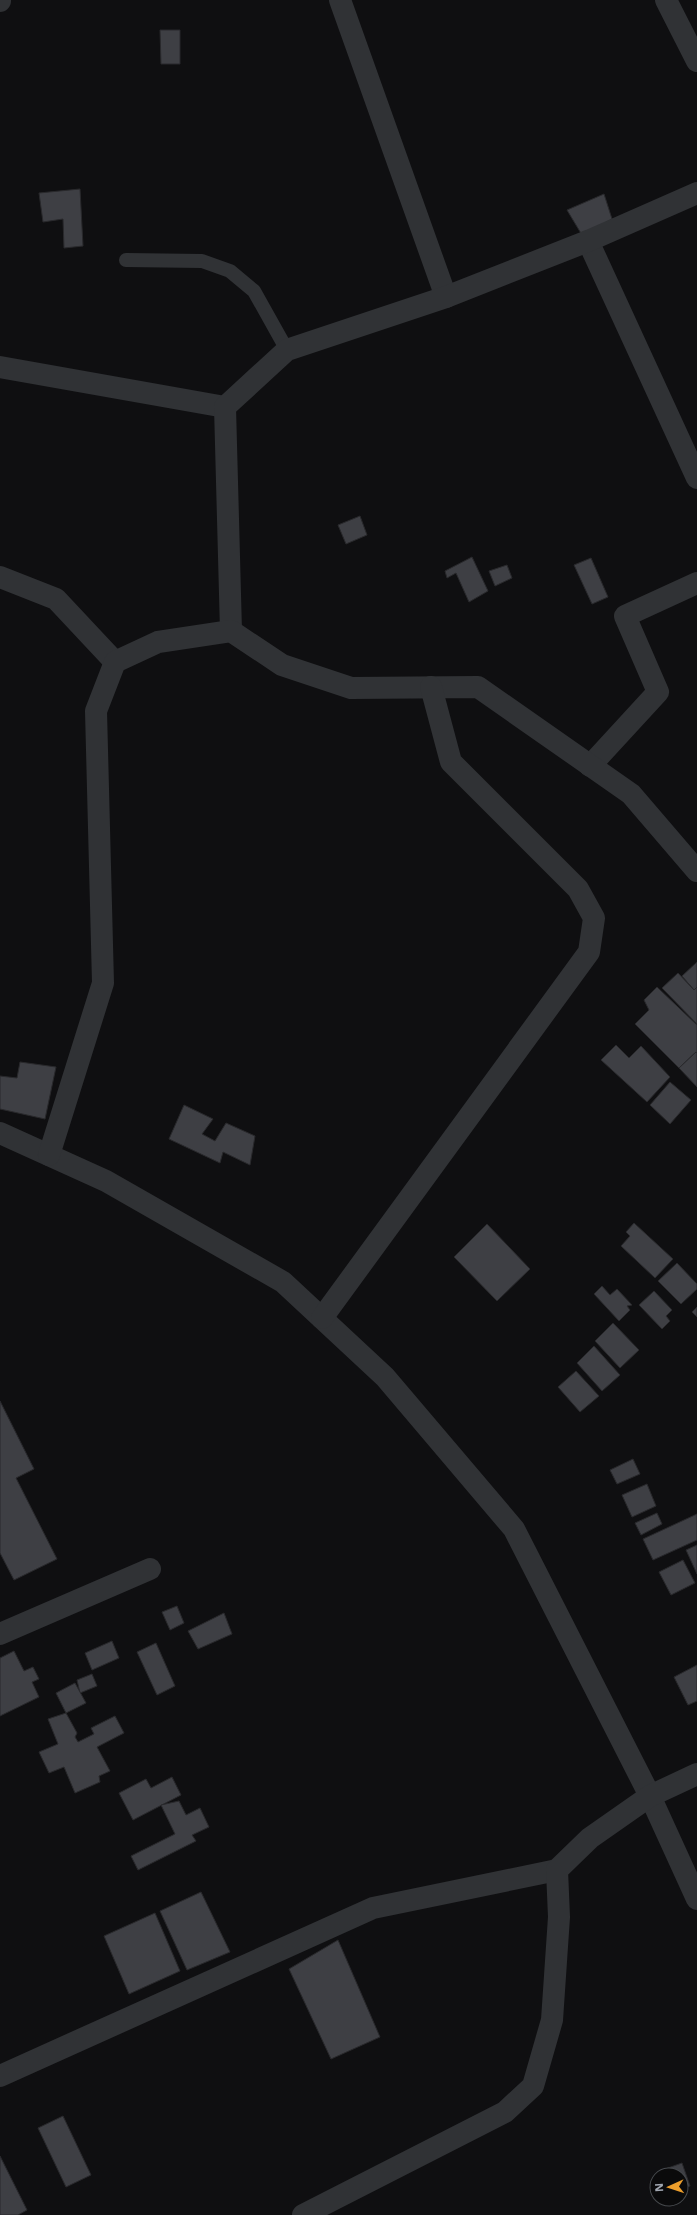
<svg xmlns="http://www.w3.org/2000/svg" width="697" height="2215" font-family="'Open Sans',sans-serif">
	<rect width="100%" height="100%" fill="#0f0f11"/>
	<!-- building -->
	<g fill="#3e3f44" stroke="#29292c">
		<polygon points="160,30 180,30 180,64 161,64"/>
		<polygon points="80,189 83,246 64,248 63,219 43,222 39,193"/>
		<polygon points="604,194 612,219 582,235 567,210"/>
		<polygon points="360,516 367,535 346,544 338,525"/>
		<polygon points="472,557 488,591 469,602 456,573 447,578 445,571"/>
		<polygon points="591,558 608,597 592,604 574,565"/>
		<polygon points="507,565 512,578 495,586 489,571"/>
		<polygon points="697,962 697,987 694,990 682,976"/>
		<polygon points="678,973 694,990 697,987 697,1024 662,988"/>
		<polygon points="657,987 697,1025 697,1053 696,1052 679,1068 635,1024 649,1010 644,1000"/>
		<polygon points="616,1045 629,1058 641,1046 670,1077 647,1102 601,1060"/>
		<polygon points="696,1052 697,1053 697,1087 679,1068"/>
		<polygon points="20,1062 56,1067 45,1119 0,1109 0,1076 17,1078"/>
		<polygon points="670,1082 691,1100 670,1124 650,1105"/>
		<polygon points="184,1105 213,1119 202,1134 215,1141 226,1123 255,1136 250,1165 223,1152 220,1163 169,1139"/>
		<polygon points="634,1223 673,1259 655,1278 621,1246 630,1236 626,1232"/>
		<polygon points="487,1224 530,1269 497,1301 454,1257"/>
		<polygon points="677,1263 697,1284 697,1289 681,1304 658,1281"/>
		<polygon points="602,1286 610,1295 617,1289 632,1305 627,1306 630,1310 619,1321 594,1294"/>
		<polygon points="654,1291 672,1310 666,1316 670,1321 662,1329 639,1305"/>
		<polygon points="697,1307 697,1317 692,1312"/>
		<polygon points="613,1323 639,1350 620,1368 595,1341"/>
		<polygon points="594,1346 620,1375 602,1391 577,1363"/>
		<polygon points="576,1371 599,1396 580,1412 558,1387"/>
		<polygon points="0,1401 34,1469 16,1478 57,1559 14,1580 0,1553"/>
		<polygon points="633,1459 640,1474 617,1484 610,1470"/>
		<polygon points="647,1484 656,1506 632,1517 622,1495"/>
		<polygon points="657,1513 662,1524 641,1535 635,1523"/>
		<polygon points="697,1514 697,1540 653,1560 643,1539"/>
		<polygon points="697,1545 697,1574 686,1550"/>
		<polygon points="683,1560 695,1583 671,1595 659,1572"/>
		<polygon points="177,1606 184,1623 170,1630 162,1612"/>
		<polygon points="224,1613 232,1634 198,1649 188,1631"/>
		<polygon points="112,1641 119,1658 92,1670 85,1653"/>
		<polygon points="156,1643 175,1686 157,1695 137,1652"/>
		<polygon points="14,1651 24,1671 33,1667 39,1679 32,1682 39,1697 0,1716 0,1658"/>
		<polygon points="697,1665 697,1701 688,1705 674,1677"/>
		<polygon points="92,1674 97,1686 80,1693 77,1680"/>
		<polygon points="75,1683 86,1703 66,1713 56,1693"/>
		<polygon points="66,1713 77,1733 75,1737 78,1742 94,1734 91,1728 115,1716 124,1733 97,1747 110,1771 99,1776 100,1782 75,1793 64,1767 49,1773 39,1752 58,1744 48,1719"/>
		<polygon points="172,1777 181,1795 133,1820 119,1793 146,1779 151,1788"/>
		<polygon points="179,1801 186,1815 200,1808 209,1827 192,1835 196,1841 138,1870 131,1856 175,1834 161,1805"/>
		<polygon points="201,1892 230,1952 187,1970 160,1911"/>
		<polygon points="155,1913 180,1971 129,1994 104,1936"/>
		<polygon points="338,1940 380,2037 331,2059 289,1969"/>
		<polygon points="63,2116 91,2175 66,2187 38,2128"/>
		<polygon points="0,2156 27,2210 18,2215 0,2215"/>
		<polygon points="682,2163 690,2186 681,2189 681,2175 668,2175 665,2169"/>
	</g>
	<g fill="none" stroke-linecap="round" stroke-linejoin="round">
		<!-- lane -->
		<polyline stroke="#303235" stroke-width="14" points="126,260 202,261 230,271 254,291 287,350"/>
		<!-- street -->
		<g stroke="#303235" stroke-width="22">
			<polyline points="340,0 446,297"/>
			<polyline points="666,0 697,61"/>
			<polyline points="0,1 0,0"/>
			<polyline points="588,241 697,478"/>
			<polyline points="0,367 225,407"/>
			<polyline points="0,577 56,599 115,662"/>
			<polyline points="231,631 225,407 287,350 446,297 588,241 697,193"/>
			<polyline points="590,766 658,692 625,616 697,583"/>
			<polyline points="0,1133 106,1181 283,1282 385,1377 514,1529 650,1796 697,1899"/>
			<polyline points="49,1155 103,983 96,711 115,662 158,642 231,631 282,665 351,688 478,687 631,794 697,871"/>
			<polyline points="322,1318 589,952 594,918 578,889 451,762 431,687"/>
			<polyline points="0,1634 150,1569"/>
			<polyline points="0,2076 373,1908 557,1870"/>
			<polyline points="303,2215 505,2112 533,2086 552,2020 559,1917 557,1870 590,1838 650,1796 697,1774"/>
		</g>
	</g>
	<!-- north arrow -->
	<g transform="translate(669 2187) rotate(267)"><circle r="19" fill="#0a0a0b" stroke="#46494d"/>
	<path d="M0-3L7 15L0 10L-7 15Z" fill="#ec9e2c"/>
	<text y="-6" font-size="11" font-weight="bold" text-anchor="middle" fill="#a1a7b1">N</text>
	</g>
</svg>
